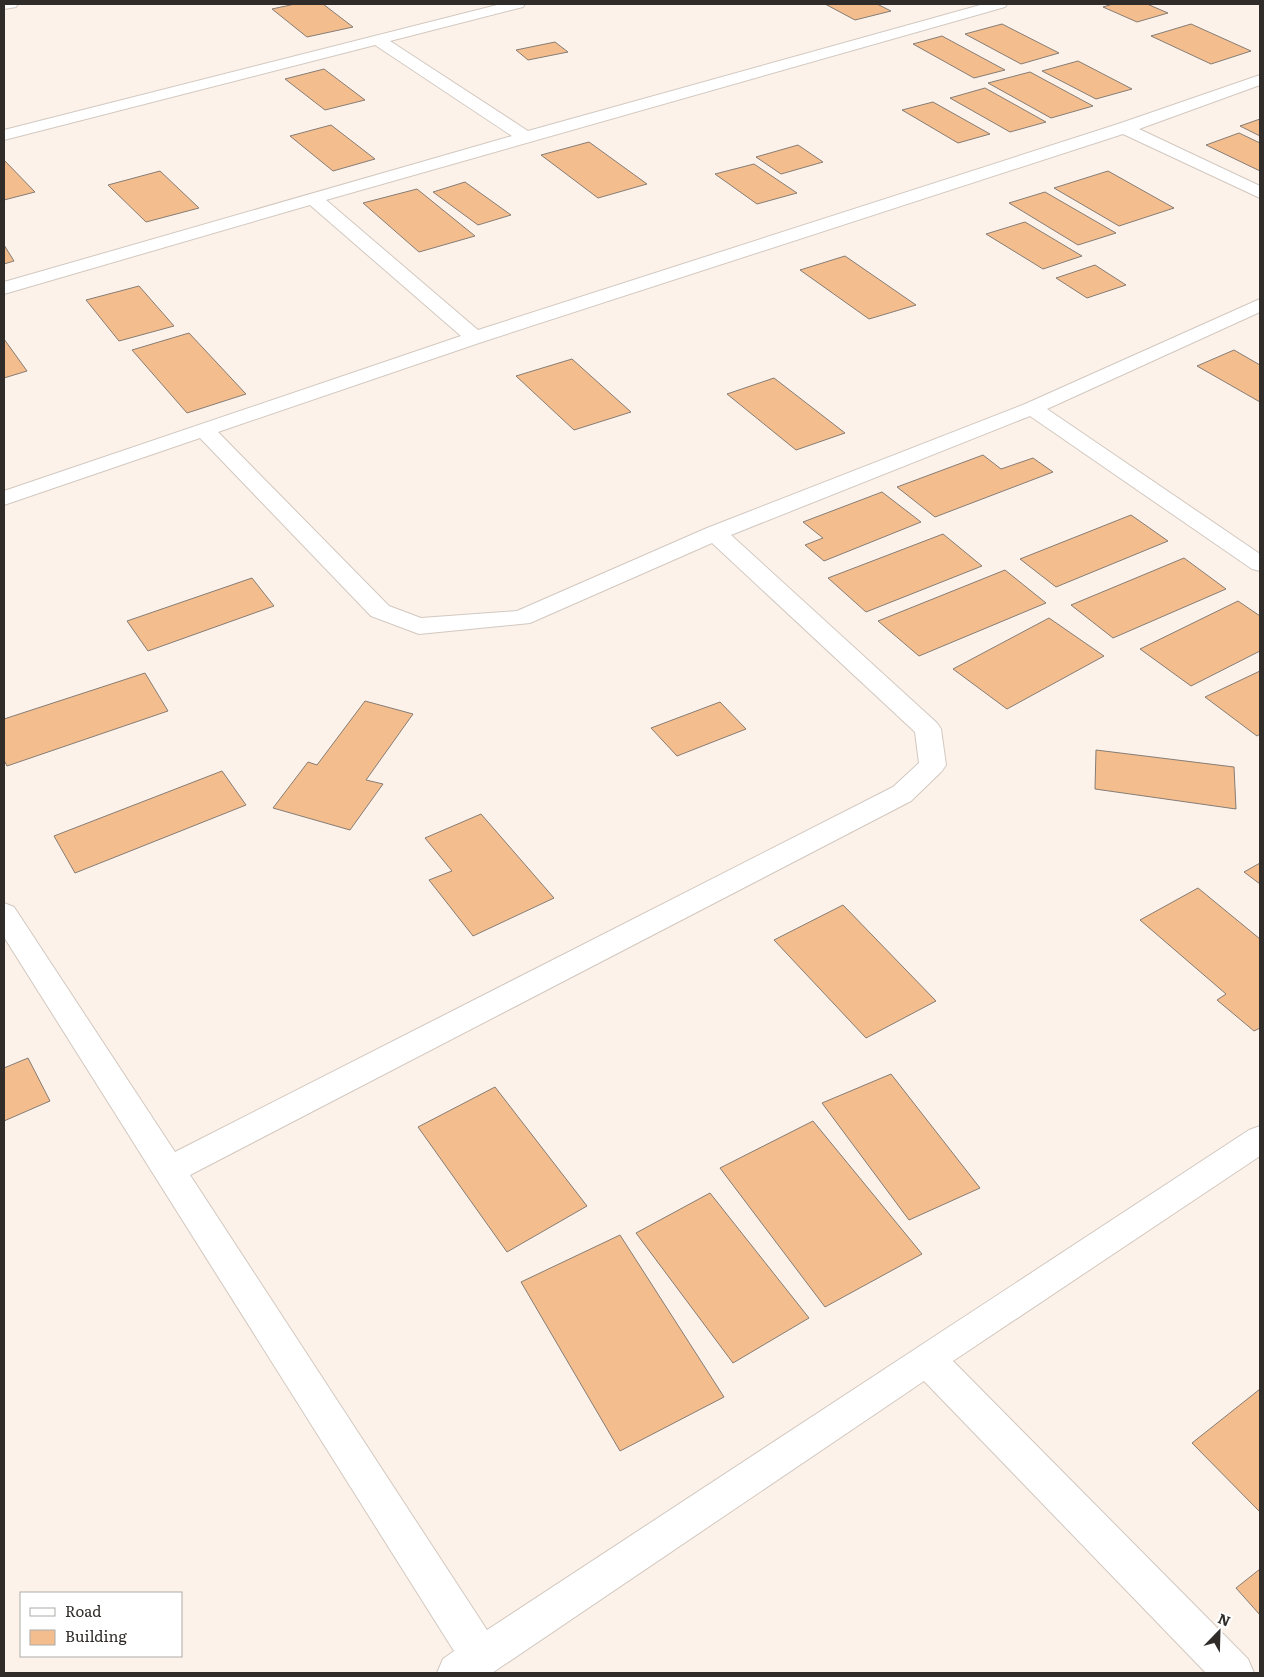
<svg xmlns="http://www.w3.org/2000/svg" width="1264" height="1677" font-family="Literata,serif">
	<rect width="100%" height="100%" fill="#fcf2e9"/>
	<!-- building -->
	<g fill="#f4bd8d" stroke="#867d75">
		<polygon points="295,4 323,4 353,27 307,37 272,9"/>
		<polygon points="825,4 877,4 891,11 855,20"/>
		<polygon points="1113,4 1147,4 1168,13 1137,22 1103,7"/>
		<polygon points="1002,24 1059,53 1021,64 965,34"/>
		<polygon points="1191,24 1251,51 1211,64 1151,36"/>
		<polygon points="942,36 1005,70 974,78 913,44"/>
		<polygon points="555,42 568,52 528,60 516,50"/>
		<polygon points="1078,61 1132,89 1096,99 1042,71"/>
		<polygon points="324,69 365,100 325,110 285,79"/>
		<polygon points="1030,72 1093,106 1051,118 988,83"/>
		<polygon points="985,88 1046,122 1010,132 950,98"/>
		<polygon points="933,102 990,134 958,143 902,110"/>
		<polygon points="1260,119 1260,136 1240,126"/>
		<polygon points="331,125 375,159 333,171 290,136"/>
		<polygon points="1239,133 1260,143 1260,171 1206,145"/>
		<polygon points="589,142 647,184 598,198 541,155"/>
		<polygon points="798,145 823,162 781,174 756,157"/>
		<polygon points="4,160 35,192 4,200"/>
		<polygon points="754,164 797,193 757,204 715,174"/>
		<polygon points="160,171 199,208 146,222 108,185"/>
		<polygon points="1108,171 1174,208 1119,226 1054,188"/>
		<polygon points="465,182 511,215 478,225 433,192"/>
		<polygon points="417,189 475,236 419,252 363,203"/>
		<polygon points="1045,192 1116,233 1078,245 1009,203"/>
		<polygon points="1025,222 1082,256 1043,269 986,234"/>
		<polygon points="4,245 14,261 4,264"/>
		<polygon points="845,256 916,305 869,319 800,270"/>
		<polygon points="1095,265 1126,285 1087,298 1056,278"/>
		<polygon points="139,286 174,326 119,341 86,300"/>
		<polygon points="189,333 246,394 187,413 132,350"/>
		<polygon points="4,339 27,371 4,378"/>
		<polygon points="1234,350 1260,365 1260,402 1197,366"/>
		<polygon points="572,359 631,412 574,430 516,376"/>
		<polygon points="774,378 845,433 796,450 727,394"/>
		<polygon points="983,455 1001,469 1033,458 1053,472 935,517 897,487"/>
		<polygon points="882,492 921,522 824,561 805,545 823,538 803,522"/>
		<polygon points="1131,515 1168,541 1056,587 1020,559"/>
		<polygon points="943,534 982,566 866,612 828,578"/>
		<polygon points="1184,558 1226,589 1113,638 1071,605"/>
		<polygon points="1005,570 1046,603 919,656 878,621"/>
		<polygon points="252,578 274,606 148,651 127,621"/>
		<polygon points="1238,601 1260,616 1260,651 1191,686 1140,649"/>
		<polygon points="1049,618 1104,656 1007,709 953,669"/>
		<polygon points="1260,671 1260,734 1257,736 1205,697"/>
		<polygon points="145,673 168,711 7,766 4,760 4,719"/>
		<polygon points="365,701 413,714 366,780 383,784 350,830 273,808 308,762 317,765"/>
		<polygon points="720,702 746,729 677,756 651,728"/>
		<polygon points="1096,750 1234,767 1236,809 1095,789"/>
		<polygon points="222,771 246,805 75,873 54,836"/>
		<polygon points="481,814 554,898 473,936 429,880 452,871 425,838"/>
		<polygon points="1260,863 1260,884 1244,872"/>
		<polygon points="1198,888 1260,939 1260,1028 1254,1031 1217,1000 1226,994 1140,920"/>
		<polygon points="843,905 936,1001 866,1038 774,940"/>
		<polygon points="28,1058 50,1101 4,1121 4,1068"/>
		<polygon points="891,1074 980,1188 909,1220 822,1103"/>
		<polygon points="495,1087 587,1206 507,1252 418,1127"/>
		<polygon points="813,1121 922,1254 825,1307 720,1168"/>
		<polygon points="710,1193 809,1318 733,1363 636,1233"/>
		<polygon points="620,1235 724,1397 620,1451 521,1282"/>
		<polygon points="1260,1389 1260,1512 1192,1443"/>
		<polygon points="1260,1569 1260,1615 1236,1588"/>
	</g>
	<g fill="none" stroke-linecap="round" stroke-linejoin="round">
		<defs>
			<g id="minor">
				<polygon points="4,4 18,4 16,7 4,9"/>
				<polygon points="501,4 525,4 523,7 390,41 528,131 984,4 1007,4 1005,7 326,200 478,330 1118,124 1260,75 1260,85 1139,129 1260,186 1260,198 1123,134 482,342 218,432 389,606 421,618 517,611 707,528 1025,404 1260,299 1260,312 1047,409 1260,554 1260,571 1252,569 1030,416 731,535 937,723 941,729 946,765 942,771 911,801 190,1175 487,1630 1249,1130 1260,1126 1260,1156 953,1361 1248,1659 1254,1673 1206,1673 924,1381 492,1673 437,1673 443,1659 454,1651 4,937 4,903 14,907 175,1152 893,787 919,763 915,732 712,543 530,623 419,634 371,616 200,438 4,505 4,491 461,336 310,205 4,294 4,282 512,136 375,45 4,140 4,130"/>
			</g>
		</defs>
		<!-- minor casing -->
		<use href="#minor" stroke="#d2c8c0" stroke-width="2"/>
		<!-- minor -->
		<use href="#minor" fill="#fff" fill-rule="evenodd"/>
	</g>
	<!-- border -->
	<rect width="1264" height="1677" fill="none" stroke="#302c29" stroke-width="10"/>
	<!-- legend -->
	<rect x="20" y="1592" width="162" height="65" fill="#ffffff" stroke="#acaba9"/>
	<rect x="30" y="1608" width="25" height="8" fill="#ffffff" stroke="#acaba9"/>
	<text x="65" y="1617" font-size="15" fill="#302c29">Road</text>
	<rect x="30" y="1630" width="25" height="15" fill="#f4bd8d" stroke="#acaba9"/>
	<text x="65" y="1642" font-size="15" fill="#302c29">Building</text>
	<!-- north arrow -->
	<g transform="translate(1219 1632) rotate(23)" stroke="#ffffff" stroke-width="4" paint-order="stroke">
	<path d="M0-4L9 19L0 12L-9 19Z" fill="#302c29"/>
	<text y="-8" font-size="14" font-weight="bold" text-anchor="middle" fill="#302c29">N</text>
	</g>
</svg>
